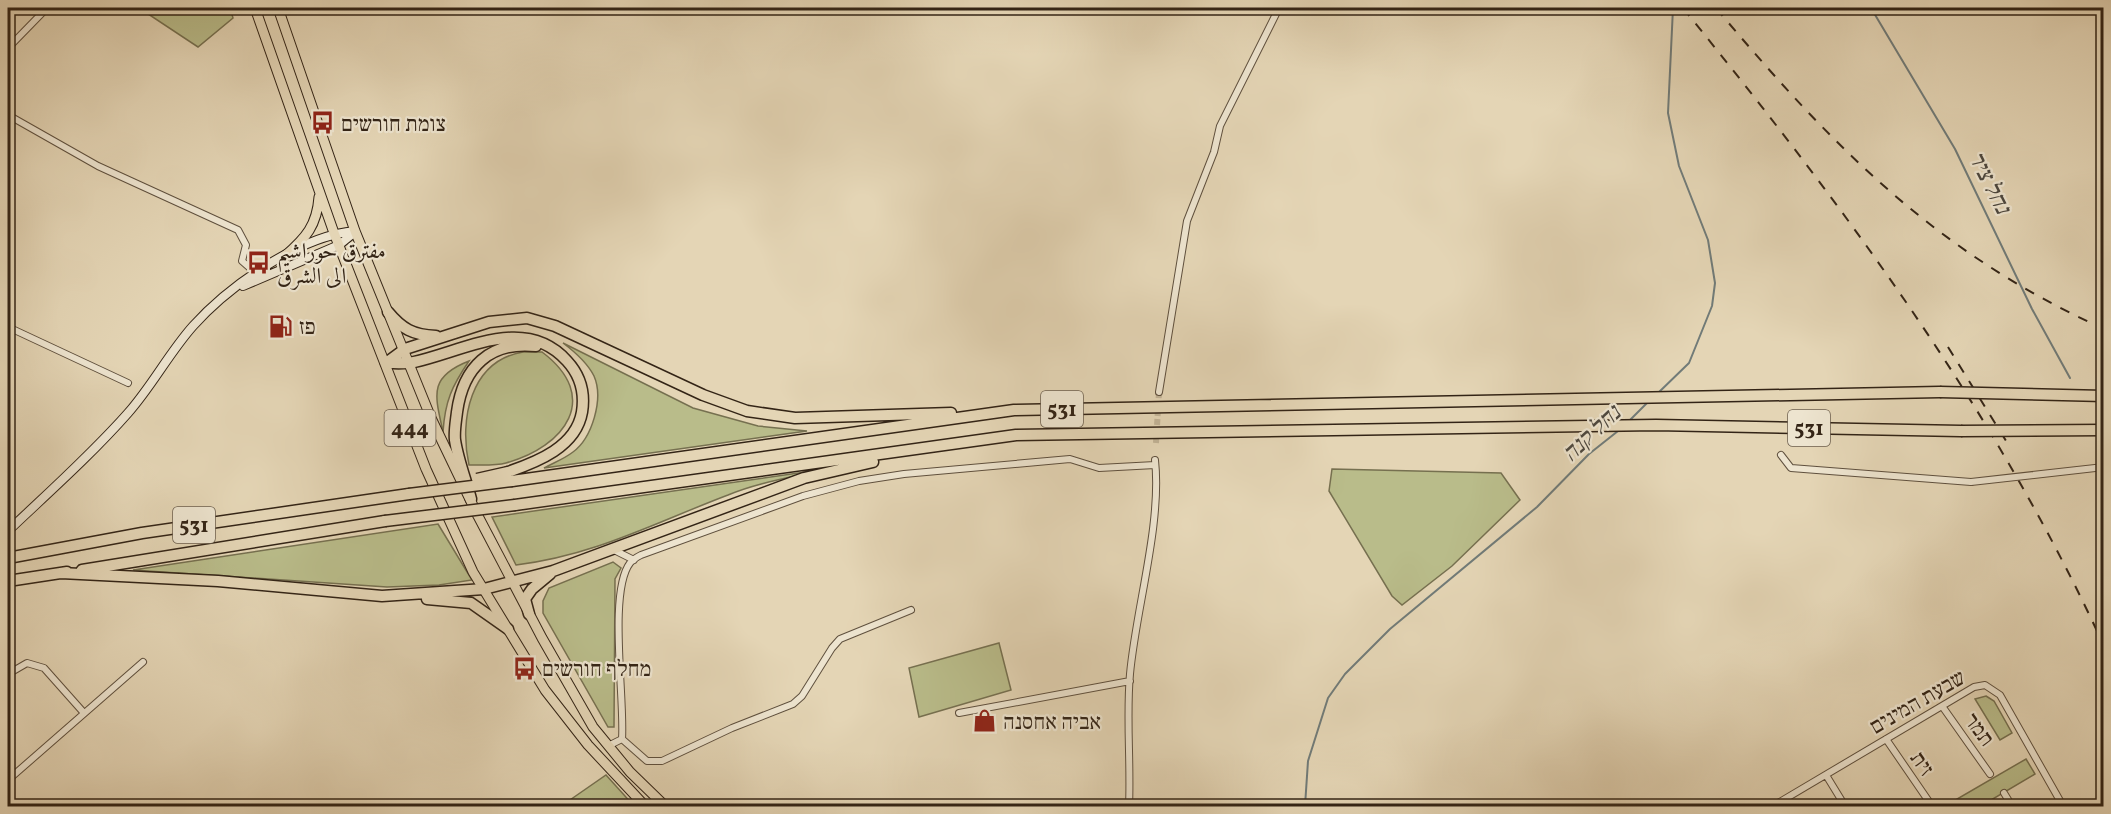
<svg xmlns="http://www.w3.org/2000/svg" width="2111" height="814" font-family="Vollkorn,Amiri,'Frank Ruhl Libre',serif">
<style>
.green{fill:#b9bc8a;stroke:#767050;stroke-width:1.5}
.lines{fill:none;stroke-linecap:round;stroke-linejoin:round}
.stream{stroke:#717b78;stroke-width:2}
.street-tunnel{stroke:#c1b295;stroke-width:6;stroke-dasharray:6 3;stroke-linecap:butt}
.street-casing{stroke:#5f503e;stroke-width:8}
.secondary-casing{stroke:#332416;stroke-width:10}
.primary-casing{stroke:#332416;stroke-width:11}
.highway-casing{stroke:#332416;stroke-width:13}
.street{stroke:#ede4cf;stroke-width:6}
.secondary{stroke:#ede4cf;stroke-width:8}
.primary{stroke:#e4d5b5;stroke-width:9}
.highway{stroke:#e4d5b5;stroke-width:10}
.rail{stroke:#332416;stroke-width:2;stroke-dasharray:10 10;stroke-linecap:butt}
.street-bridge-casing{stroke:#5f503e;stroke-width:8;stroke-linecap:butt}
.highway-bridge-casing{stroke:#332416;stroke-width:13;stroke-linecap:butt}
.street-bridge{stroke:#ede4cf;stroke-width:6}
.highway-bridge{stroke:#e4d5b5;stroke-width:10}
.labels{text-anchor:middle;stroke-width:4.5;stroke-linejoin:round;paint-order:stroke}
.shield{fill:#ede4cf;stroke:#6b5e4e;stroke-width:1.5}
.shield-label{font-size:21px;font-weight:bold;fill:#332416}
.poi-label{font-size:22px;fill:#332416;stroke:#ede4cf;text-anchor:start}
.street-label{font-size:22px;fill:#332416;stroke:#ede4cf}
.water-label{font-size:24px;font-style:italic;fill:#4d483f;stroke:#ede4cf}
</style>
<rect width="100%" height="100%" fill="#e4d5b5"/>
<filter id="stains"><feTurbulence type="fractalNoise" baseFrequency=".00333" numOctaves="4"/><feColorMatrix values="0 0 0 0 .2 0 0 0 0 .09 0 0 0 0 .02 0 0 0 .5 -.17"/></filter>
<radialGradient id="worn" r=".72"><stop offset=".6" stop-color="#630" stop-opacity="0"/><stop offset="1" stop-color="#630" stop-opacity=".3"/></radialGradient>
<path class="green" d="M139,8h91l3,10 -35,29z
M563,343l130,65 65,18 49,5 -263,37c9,-5 20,-9 29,-16 19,-14 31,-53 21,-76 -7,-14 -19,-24 -31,-33z
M523,352h19c60,45 23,95 -36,111 -11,3 -25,2 -37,2 -10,-45 1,-104 54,-113z
M469,361c-17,25 -24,40 -26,71 -8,-37 -15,-55 26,-71z
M826,469c-32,8 -67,13 -98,26 -74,28 -132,60 -212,70l-24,-48z
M1332,469l169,4 19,27 -68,66 -50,39 -10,-9 -63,-105z
M438,524l34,56 -33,5 -52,2 -254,-17z
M613,562l8,6 -6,11 -1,148h-6l-65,-114v-12l6,-13z
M999,643l12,47 -92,27 -10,-49z
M1986,696l8,5 18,32 -12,7 -25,-41z
M2026,759l9,15 -54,32h-36z
M606,775l28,31h-63l-4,-4z"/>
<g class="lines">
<path class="stream" d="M1871,8l84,141 77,160 38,69
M1657,394l32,-31 23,-57 3,-23 -7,-43 -29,-74 -11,-53 5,-105
M1629,421l19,-19
M1305,806l3,-45 20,-63 17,-24 45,-45 147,-122 52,-53 29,-23"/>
<path class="street-tunnel" d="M1156,443l3,-51"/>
<defs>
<path id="street" d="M8,48l39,-40
M8,115l90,51 140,64 8,15 -4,16 16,14
M8,327l120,56
M1159,392l28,-171 27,-69 6,-26 59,-118
M1781,455l10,13 180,14
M614,550l20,10
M8,674l19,-11 17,5 40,45
M1942,706l48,68
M959,713l171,-32
M622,739c3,-39 -14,-147 8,-176 3,-4 7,-6 11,-8l162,-59 56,-15 45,-7 166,-15 29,9 56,-3
M1886,739l46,67
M608,746l14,-7 25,22h15l70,-33 61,-24 9,-8 30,-48 8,-9 71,-29
M1826,775l19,31
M8,780l135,-118
M2004,793l8,13
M1129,806c2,-43 -3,-89 1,-132 6,-66 32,-150 25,-214
M1773,806l201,-119 11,-2 15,10 63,111"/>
<path id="secondary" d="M243,286l96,-41 16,-13
M8,531c40,-38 83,-76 120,-118 24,-27 41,-60 65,-87 37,-41 107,-90 162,-95"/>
<path id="primary" d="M255,8l79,225 92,236 47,103 72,118 43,55 57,61
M278,8l77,223 76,187 47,98 64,122 51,89 37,45 35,34
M285,256c21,-18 32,-31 34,-59"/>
<path id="highway" d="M388,312c14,17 25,23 48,24
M386,363l19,-14 84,-27 38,-4 28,8 148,69 44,16 48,7 156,-5
M387,363c8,0 18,1 27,-1 50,-11 111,-48 153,-1 13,14 18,32 15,51 -6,35 -45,50 -74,60
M512,481l502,-71 926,-18
M471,499c-5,-19 -13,-39 -16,-59 -1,-9 1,-19 2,-28 6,-45 33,-71 79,-66
M515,505l501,-70 640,-10 305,6
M8,558l134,-25 267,-39
M82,570l303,-49
M61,573l157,8 164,15 102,-7 69,-18 251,-93 69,-16
M8,581l59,-9
M427,599l44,4 37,26
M529,614l-4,-15 7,-10 18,-15"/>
</defs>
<use href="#street" class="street-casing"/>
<use href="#secondary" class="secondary-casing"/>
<use href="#primary" class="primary-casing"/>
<use href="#highway" class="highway-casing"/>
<use href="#street" class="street"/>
<use href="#secondary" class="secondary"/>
<use href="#primary" class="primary"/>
<use href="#highway" class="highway"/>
<path class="rail" d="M1683,8c163,201 312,401 421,638
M1716,8c116,138 220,245 388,321
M1948,347l63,102"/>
<defs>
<path id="street-bridge" d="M1971,482l133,-15"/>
<path id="highway-bridge" d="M1940,392l164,4
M1961,431l143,-1
M477,479l31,-7
M409,494l103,-13
M385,521l130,-16"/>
</defs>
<use href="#street-bridge" class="street-bridge-casing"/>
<use href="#highway-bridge" class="highway-bridge-casing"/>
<use href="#street-bridge" class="street-bridge"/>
<use href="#highway-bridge" class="highway-bridge"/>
</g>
<defs>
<symbol id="bus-bare" viewBox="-9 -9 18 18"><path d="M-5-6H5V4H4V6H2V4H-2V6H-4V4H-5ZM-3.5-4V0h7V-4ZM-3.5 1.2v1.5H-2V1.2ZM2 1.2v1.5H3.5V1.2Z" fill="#8f2418" stroke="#ede4cf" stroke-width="2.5" paint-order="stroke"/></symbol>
<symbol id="fuel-bare" viewBox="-9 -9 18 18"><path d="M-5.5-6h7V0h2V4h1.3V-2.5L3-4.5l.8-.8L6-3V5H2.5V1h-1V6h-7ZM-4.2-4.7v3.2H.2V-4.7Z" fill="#8f2418" stroke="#ede4cf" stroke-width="2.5" paint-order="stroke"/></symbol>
<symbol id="shop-bare" viewBox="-9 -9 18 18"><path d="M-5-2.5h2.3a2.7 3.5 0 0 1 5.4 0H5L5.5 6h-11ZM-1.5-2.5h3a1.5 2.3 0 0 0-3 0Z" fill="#8f2418" stroke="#ede4cf" stroke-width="2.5" paint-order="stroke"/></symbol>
</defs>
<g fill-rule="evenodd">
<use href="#bus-bare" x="306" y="106" width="33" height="33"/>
<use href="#bus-bare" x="242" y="246" width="33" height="33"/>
<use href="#fuel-bare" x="264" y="310" width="33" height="33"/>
<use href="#bus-bare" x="508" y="652" width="33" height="33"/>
<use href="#shop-bare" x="968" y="704" width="33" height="33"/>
</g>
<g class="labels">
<g class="shield">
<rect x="1041" y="391" width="42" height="36" rx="4.5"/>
<rect x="384.5" y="410" width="51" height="36" rx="4.5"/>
<rect x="1788" y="410" width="42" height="36" rx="4.5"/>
<rect x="173" y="507" width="42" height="36" rx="4.5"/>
</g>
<g class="shield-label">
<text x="1062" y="416">531</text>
<text x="410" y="435">444</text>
<text x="1809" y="435">531</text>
<text x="194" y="532">531</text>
</g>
<g class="poi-label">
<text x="341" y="131">צומת חורשים</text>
<text x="277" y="258">مفترق حوراشيم<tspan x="277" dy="25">الى الشرق</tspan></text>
<text x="299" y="334">פז</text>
<text x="542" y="676">מחלף חורשים</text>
<text x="1003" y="729">אביה אחסנה</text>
</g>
<g class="street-label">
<text transform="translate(1917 701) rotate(-30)" y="8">שבעת המינים</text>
<text transform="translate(1980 729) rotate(53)" y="8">תמר</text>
<text transform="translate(1923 763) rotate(55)" y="8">זית</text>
</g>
<g class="water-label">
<text transform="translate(1990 182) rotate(63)" y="8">נחל ציר</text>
<text transform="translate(1591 433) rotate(-43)" y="8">נחל קנה</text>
</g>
</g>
<rect width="2111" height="814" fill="none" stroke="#e4d5b5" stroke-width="30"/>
<rect x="9" y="9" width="2093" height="796" fill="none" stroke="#332416" stroke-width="3"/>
<rect x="15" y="15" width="2081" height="784" fill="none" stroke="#332416" stroke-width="1.5"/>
<rect width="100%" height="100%" filter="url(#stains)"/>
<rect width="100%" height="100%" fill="url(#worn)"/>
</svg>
